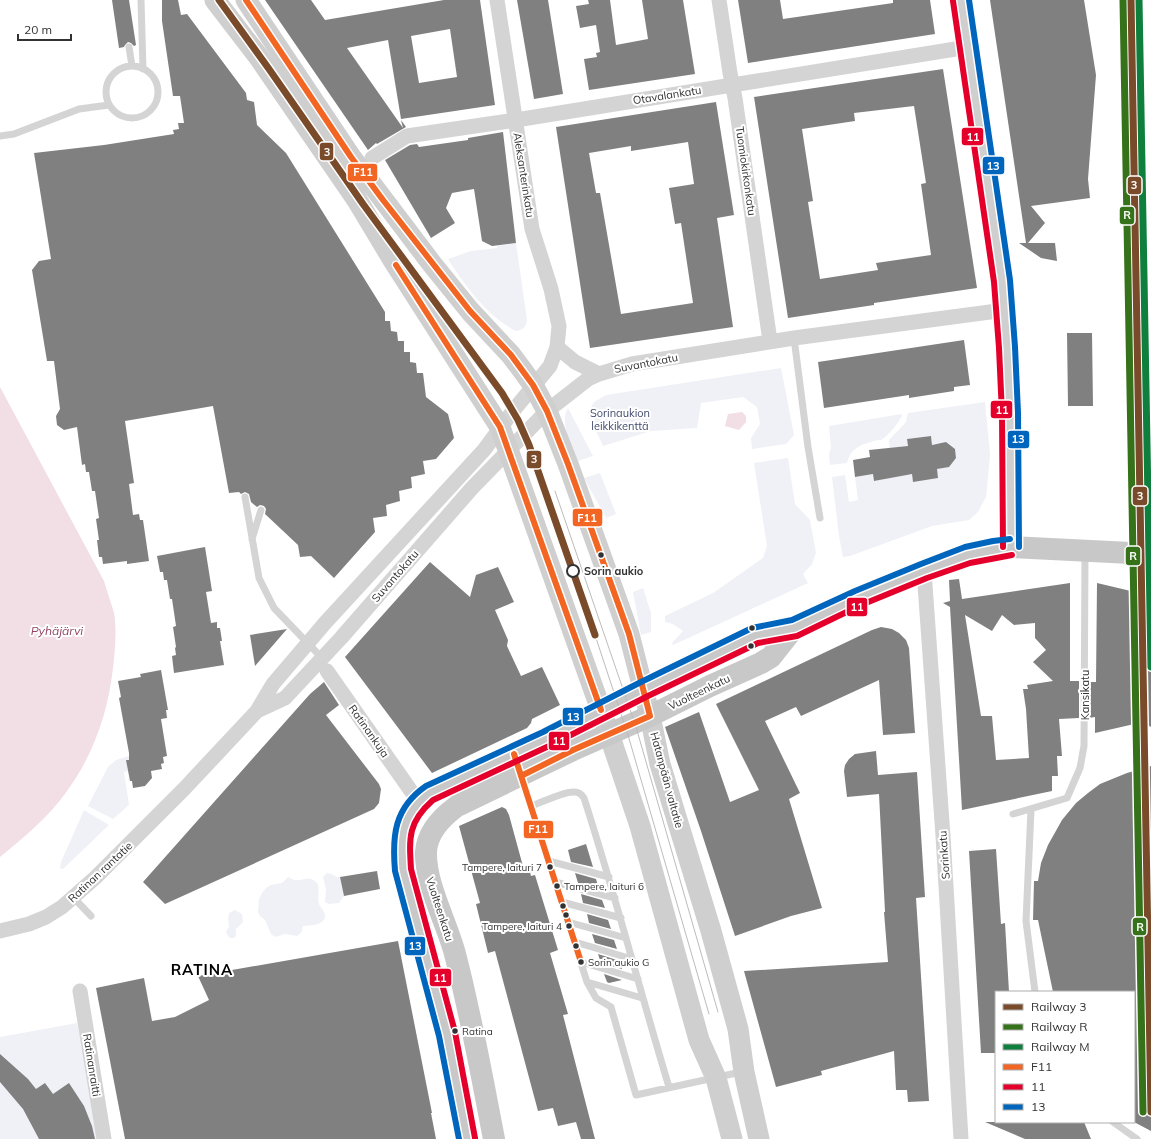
<svg xmlns="http://www.w3.org/2000/svg" width="1151" height="1139" font-family="Mulish,sans-serif">
<style>
.green{fill:#eff1f6}
.water{fill:#f2dee5}
.building{fill:#808080;fill-rule:evenodd}
.lines{fill:none;stroke-linecap:round;stroke-linejoin:round}
.lane{stroke:#d4d4d4;stroke-width:7}
.street{stroke:#d4d4d4;stroke-width:15}
.secondary{stroke:#cfcfcf;stroke-width:21}
.primary{stroke:#c8c8c8;stroke-width:22}
.tram{stroke:#bcbcbc;stroke-width:1}
.bus-1-casing{stroke:#fff;stroke-width:9}
.bus-2-casing{stroke:#fff;stroke-width:9}
.bus-3-casing{stroke:#fff;stroke-width:9}
.bus-1{stroke:#f26522;stroke-width:6}
.bus-2{stroke:#e4002b;stroke-width:6}
.bus-3{stroke:#0065bd;stroke-width:6}
.rail-1-casing{stroke:#fff;stroke-width:10}
.rail-2-casing{stroke:#fff;stroke-width:10}
.rail-3-casing{stroke:#fff;stroke-width:10}
.rail-1{stroke:#7a4b2a;stroke-width:7}
.rail-2{stroke:#357219;stroke-width:7}
.rail-3{stroke:#0e7f3c;stroke-width:7}
.bus-dot{fill:#323232;stroke:#fff;stroke-width:1.5}
.stop-dot{fill:#fff;stroke:#323232;stroke-width:2}
.labels{text-anchor:middle;stroke-width:4;stroke-linejoin:round;paint-order:stroke}
.bus-label{font-size:10px;fill:#323232;stroke:#fff;text-anchor:start}
.street-label{font-size:11px;fill:#323232;stroke:#fff}
.park-label{font-size:11px;fill:#414b6c;stroke:#fff}
.stop-label{font-size:11px;font-weight:bold;fill:#323232;stroke:#fff;text-anchor:start}
.water-label{font-size:12px;font-style:italic;fill:#914361;stroke:#fff}
.district-label{font-size:15px;font-weight:bold;letter-spacing:1px;fill:#000;stroke:#fff}
.line-badge{stroke:#fff;stroke-width:1.5}
.badge-label{font-size:11px;text-anchor:middle;font-weight:bold;fill:#fff}
</style>
<rect width="100%" height="100%" fill="#fff"/>
<path class="green" d="M516,243l11,77c-1,7 -4,10 -11,11 -29,-15 -50,-44 -68,-72l23,-8 26,-3v-2z
M781,368l13,67 -8,9 -34,5 -1,-11 9,-14 -3,-17 -14,-10 -42,6 -4,25 -46,3 -48,15 -15,-33 6,-11 12,-7z
M985,402l5,52 -2,24 -2,19 -8,15 -9,8 -37,6 -82,30 -7,1 -4,-21 -7,-59 13,-2 4,27 9,-2 -3,-23 18,-3 1,7 38,-8 1,9 24,-13 10,-2v-2l4,-1 5,-6 -1,-9c-8,-6 -13,-6 -23,-4l-1,-9 -24,3 2,9 -19,3 -1,-11 17,-18 2,-9z
M568,408l25,48 -15,5c-6,-15 -19,-38 -10,-53z
M902,414c0,6 -15,23 -21,26 -2,0 -5,0 -7,1 -14,4 -23,7 -27,22l-17,2 -1,-11 2,-6 -2,-22z
M788,458l7,46 15,16 6,33 -4,11 -9,10 5,9 -135,62 -1,-2 11,-12 -10,-7 -8,-2v-6l48,-23 50,-35 4,-12 -13,-83z
M600,473l16,41 -10,4 -22,-40z
M643,588l8,25v19l-10,3 -8,-43z
M129,756v4h-2l1,11 -4,1 5,33 -16,14 -25,-13 20,-39 8,-7z
M84,810l25,15 -46,44 -3,-1 1,-6z
M327,873c5,0 9,5 13,4l4,19 -5,7 -10,1 -4,-2 1,-13 -3,-12z
M288,877c2,1 4,2 6,3 7,2 13,-5 21,1 7,5 1,15 4,23 2,5 10,11 4,17 -5,5 -14,4 -20,5l-2,7 -4,3 -12,-2 -10,3 -4,-3 -6,-14 -5,-4 -2,-4 1,-13 3,-6 4,-5 5,-3 11,-2z
M235,910l7,4 1,8 -7,7v7l-2,2h-4l-2,-2 -2,-4 3,-5 -1,-8 1,-6z
M77,1023l10,39 13,77h-100v-102z"/>
<path class="water" d="M0,387l104,194c3,11 7,21 10,32 3,18 1,37 -1,55 -5,44 -19,86 -46,123 -18,26 -43,46 -67,66z
M742,412l4,4v6l-7,8 -14,-4 3,-12z"/>
<path class="building" d="M112,0h17l7,45 -2,1 -3,-3 -3,-1 -3,3 -1,2 -5,1z
M162,0h16l3,15 6,-1 59,79 1,7 7,2 3,23 29,28 99,159v9h5l1,10 6,1 1,9h6v11h6v10l6,1 1,10h6l3,24 22,17 6,24 -18,21 -13,2 2,13 -14,3 1,11 -13,3 1,10 -14,4 1,11 -14,2 2,14 -41,46 -23,-22 -11,1 -2,-12 -33,-31 1,-5 -2,-3 -4,-1 -3,2 -6,-5 -2,-8 -4,-2 -4,2 -2,-2 -10,1 -16,-87 -88,15 9,62 -5,1 4,31 6,-1 1,6h3l6,41 -22,3v-3l-24,3 -1,-7h-3l-2,-17h2l-3,-21 3,-1 -4,-27h-3l-3,-19h-3l-1,-8 -3,1 -5,-38 -13,3 -7,-5 -1,-9 4,-7 -6,-48h-7l-15,-91 7,-9 12,-2 -17,-106 70,-8 70,-11 -1,-4 6,-1 -1,-6h6l-4,-27h-7l-11,-75z
M265,0h46l14,20 119,-20h36l15,105 -94,14 -13,-79 -41,8 56,80 -2,-8 5,7 -29,17 -1,-1 -8,7zM450,29l7,48 -38,6 -8,-47z
M517,0h31l15,94 -29,5z
M588,0h22l6,45 32,-6 -6,-39h41l12,74 -106,16 -5,-31 13,-2 -1,-4 4,-1 -4,-27 -16,3 -4,-22 13,-2z
M738,0h42l3,19 110,-16v-3h37l5,34 -187,29z
M990,0h94l12,75 -8,104 2,19 -59,8 14,17 -17,20h27l2,18 -16,-3 -22,-15h7z
M943,69l34,219 -103,15v2l-86,13 -34,-221zM914,106l12,77 -5,1 10,71 -55,8 2,7 -58,9 -12,-77 5,-1 -11,-72 53,-8 -1,-8z
M716,102l18,113 -17,3 16,109 -143,21 -34,-221zM688,142l6,42 -25,4 6,36 6,-1 12,80 -72,11 -21,-121h-4l-7,-40 42,-7v5z
M503,132l13,111 -24,3 -10,-5 -8,-52 -22,4 -6,15 9,15 -24,15 -46,-78 25,-15 7,-1 2,3 49,-7v-2z
M1067,333h25l1,73h-25z
M964,340l6,45 -16,2v4l-45,7v-3l-85,13 -6,-46z
M931,436l1,9 14,-3 9,7 1,9 -7,9 -12,2 1,9 -25,4 -1,-8 -38,7 -1,-7 -18,3 -2,-17 17,-3 -1,-7 39,-4 -1,-7z
M205,547l7,44 -6,1 5,31 6,-1v6h3l2,13h-2l4,24 -50,8 -2,-17 4,-1 -1,-7 1,-1 -3,-20 3,-1 -4,-27h-2l-3,-19h-3l-1,-8h-3l-3,-16z
M430,562l40,35 6,-22 22,-8 16,35 -19,8 13,30 -1,6 14,30 21,-9 18,38 -28,14 -1,4 -4,5 -95,45 -87,-116z
M959,579l3,20 108,-16v98h9v37l-20,1 3,37h-5l1,20h-6v15l-90,19 -12,-203 -7,-4 7,-2 -1,-21zM965,615l27,16 10,-16 12,10 21,-2v15l11,12 -13,12 20,19 -26,4 1,4h-5l3,20 3,49 -33,2 -4,-44h-11z
M1097,583l38,9v61l16,9v65l-8,-5 -48,11v-16l-6,1v-36h7z
M881,627l11,2 7,4 7,7 3,8 6,85 -32,2 -4,-55 -78,36 -5,-9 -31,14 35,72 -11,6 33,109 -31,8 -56,20 -34,-105 -36,-104 34,-15 31,90 29,-12 -43,-86 156,-74z
M287,629l-32,37 -5,-31z
M161,670l7,40h-2l1,8 -6,1 6,37 -4,1 1,6 -3,1 1,5 -11,2 1,7 -7,8 -12,2 -1,-7h-2l-4,-21h3v-7l-10,-55 2,-1 -3,-16 23,-4 -1,-3z
M324,682l15,23 -13,10 53,69 2,5 -2,14 -5,6 -209,95 -22,-22 167,-188z
M876,751l2,24 39,-3 8,125 -9,1 13,203 -21,1 -1,-12h-11l-2,-39 -73,20 1,4 -46,12 -32,-116 144,-9 -4,-50h1l-6,-118 -32,3 -3,-26 1,-6 4,-6 6,-5z
M1151,766v365l-17,-9v-130h-81l-15,-72h-5l1,-39h4l3,-18 7,-18 14,-25 14,-17 12,-10 12,-9 27,-11z
M502,807l4,2 3,6 15,55 5,-2 2,8 4,-1 23,75 -8,3 18,61 -5,1 32,124h-14l-5,-17 -18,4 -5,-18 -15,3 -43,-160 -7,2 -12,-49 4,-1 -21,-77z
M586,844l7,23 -22,-5 -3,-12z
M996,849l5,75 4,-1 4,69h-13v61h-15l-12,-202z
M377,871l3,18 -36,7 -4,-19z
M575,873l21,6 3,10 -21,-6z
M581,894l21,6 3,8 -22,-5z
M587,914l21,6 3,9 -22,-6z
M592,934l22,6 3,9 -22,-6z
M398,941l34,172h-1l5,26h-311l-29,-151 48,-10 8,43 23,-4 34,-17 -11,-24z
M598,954l22,7 2,8 -21,-6z
M604,974l18,6 -13,3 -2,-1z
M0,1054l28,25 8,10 9,-6 8,11 16,-11 15,23 8,20 3,13h-56l-16,-30 -23,-27z
M985,1122h99l7,17h-66z"/>
<g class="lines">
<path class="lane" d="M141,0l2,69
M129,47l3,19
M106 92a26 26 0 1 1 52 0a26 26 0 1 1-52 0Z
M0,136l14,-2 65,-25 30,-4
M794,338l14,109 12,71
M245,497l14,81 15,30 48,50
M252,539l9,-29
M522,777l65,205 9,16 15,9 25,88 105,-23
M531,806c10,-3 33,-15 43,-14 5,0 7,2 10,6 31,96 56,193 85,289
M1031,810l-5,111 9,71
M1013,814l54,-16 13,-30 4,-22 1,-193
M549,861l60,16
M555,882l60,16
M73,897l18,19
M562,902l59,16
M568,922l58,16
M575,942l57,17
M581,962l57,17
M587,982l55,16
M1113,1122l24,17"/>
<path class="street" d="M719,0l11,73 5,25 35,243
M372,158l35,-22 109,-16 452,-73
M557,347l18,15 24,12
M924,571l19,265 18,303
M327,671l84,120
M257,711l28,-13 56,-60 131,-150 75,-77 41,-32 11,-5 33,-10 162,-26 211,-28
M0,931l29,-7 17,-7 16,-10 34,-30 88,-88 73,-78 16,-27 52,-61 159,-173 29,-39 37,-45 7,-19 2,-21 -8,-37 -19,-60 -35,-229
M80,991l24,148"/>
<path class="secondary" d="M215,0l43,56 99,144 36,60 107,167 101,283 39,116 59,214 17,38 16,61
M246,0l105,157 81,107 38,47 41,44 12,16 10,14 14,26 21,53 61,170 21,82 10,48 51,167 27,98 6,43 15,67
M961,0l41,281c9,88 10,177 9,266"/>
<path class="primary" d="M467,1139l-20,-105 -10,-41 -34,-123c-3,-35 -3,-54 26,-77l117,-54 98,-50 111,-54 39,-7 64,-30 66,-27 44,-16 27,-6 16,-2 140,7
M494,1139c-12,-62 -23,-124 -39,-185 -8,-31 -30,-70 -29,-102 1,-20 16,-35 31,-46l116,-56 77,-34 60,-30 51,-23 10,-6 23,-29"/>
<path class="tram" d="M555,491l81,236 82,285
M595,635l33,100 81,279"/>
<defs>
<path id="bus-1" d="M246,0l105,157 32,43 87,111 41,44 22,30 14,26 21,53 61,170 21,82
M396,265l104,162 101,283
M514,754l67,208
M521,776l52,-26 77,-34"/>
<path id="bus-2" d="M953,1l41,281 5,66 3,66 1,133
M475,1138l-20,-106 -44,-163c-2,-32 -3,-47 22,-69l116,-54 99,-50 110,-53 39,-7 64,-31 66,-27 43,-15 42,-8"/>
<path id="bus-3" d="M969,0l41,280 5,67 3,66 1,134
M459,1139l-20,-103 -44,-165c-3,-35 -1,-63 31,-85l117,-54 98,-50 111,-54 40,-8 63,-29 66,-27 44,-17 28,-6 17,-2"/>
</defs>
<use href="#bus-1" class="bus-1-casing"/>
<use href="#bus-2" class="bus-2-casing"/>
<use href="#bus-3" class="bus-3-casing"/>
<use href="#bus-1" class="bus-1"/>
<use href="#bus-2" class="bus-2"/>
<use href="#bus-3" class="bus-3"/>
<defs>
<path id="rail-1" d="M219,0l50,69 94,135 139,189 16,27 11,25 66,190
M1131,0l20,1112"/>
<path id="rail-2" d="M1123,0l20,1112"/>
<path id="rail-3" d="M1139,0l12,667"/>
</defs>
<use href="#rail-1" class="rail-1-casing"/>
<use href="#rail-2" class="rail-2-casing"/>
<use href="#rail-3" class="rail-3-casing"/>
<use href="#rail-1" class="rail-1"/>
<use href="#rail-2" class="rail-2"/>
<use href="#rail-3" class="rail-3"/>
</g>
<g class="bus-dot">
<circle cx="601" cy="555" r="3.5"/>
<circle cx="752" cy="628" r="3.5"/>
<circle cx="751" cy="646" r="3.5"/>
<circle cx="550" cy="867" r="3.5"/>
<circle cx="557" cy="886" r="3.5"/>
<circle cx="563" cy="906" r="3.5"/>
<circle cx="566" cy="915" r="3.5"/>
<circle cx="569" cy="926" r="3.5"/>
<circle cx="576" cy="946" r="3.5"/>
<circle cx="581" cy="962" r="3.5"/>
<circle cx="455" cy="1031" r="3.5"/>
</g>
<circle class="stop-dot" cx="573" cy="571" r="6"/>
<g class="labels">
<g class="bus-label">
<text x="542" y="871" text-anchor="end">Tampere, laituri 7</text>
<text x="564" y="890">Tampere, laituri 6</text>
<text x="562" y="930" text-anchor="end">Tampere, laituri 4</text>
<text x="588" y="966">Sorin aukio G</text>
<text x="462" y="1035">Ratina</text>
</g>
<g class="street-label">
<text transform="translate(667 95) rotate(-9)" y="4">Otavalankatu</text>
<text transform="translate(746 171) rotate(82)" y="4">Tuomiokirkonkatu</text>
<text transform="translate(524 175) rotate(81)" y="4">Aleksanterinkatu</text>
<text transform="translate(646 363) rotate(-11)" y="4">Suvantokatu</text>
<text transform="translate(395 576) rotate(-49)" y="4">Suvantokatu</text>
<text transform="translate(699 692) rotate(-26)" y="4">Vuolteenkatu</text>
<text transform="translate(1085 695) rotate(-90)" y="4">Kansikatu</text>
<text transform="translate(369 731) rotate(55)" y="4">Ratinankuja</text>
<text transform="translate(667 780) rotate(75)" y="4">Hatanpään valtatie</text>
<text transform="translate(944 855) rotate(-94)" y="4">Sorinkatu</text>
<text transform="translate(100 872) rotate(-43)" y="4">Ratinan rantatie</text>
<text transform="translate(440 909) rotate(72)" y="4">Vuolteenkatu</text>
<text transform="translate(92 1065) rotate(81)" y="4">Ratinanraitti</text>
</g>
<g class="park-label">
<text x="620" y="417">Sorinaukion<tspan x="620" dy="13">leikkikenttä</tspan></text>
</g>
<g class="stop-label">
<text x="584" y="575">Sorin aukio</text>
</g>
<g class="water-label">
<text x="57" y="635">Pyhäjärvi</text>
</g>
<g class="district-label">
<text x="202" y="975">RATINA</text>
</g>
</g>
<g class="line-badge">
<rect x="961" y="127" width="23" height="19" rx="4" fill="#e4002b"/>
<rect x="319" y="142" width="15" height="19" rx="4" fill="#7a4b2a"/>
<rect x="982" y="156" width="23" height="19" rx="4" fill="#0065bd"/>
<rect x="347" y="163" width="31" height="19" rx="4" fill="#f26522"/>
<rect x="1127" y="176" width="15" height="19" rx="4" fill="#7a4b2a"/>
<rect x="1119" y="206" width="16" height="19" rx="4" fill="#357219"/>
<rect x="990" y="400" width="23" height="19" rx="4" fill="#e4002b"/>
<rect x="1007" y="430" width="23" height="19" rx="4" fill="#0065bd"/>
<rect x="526" y="450" width="16" height="19" rx="4" fill="#7a4b2a"/>
<rect x="1132" y="486" width="16" height="20" rx="4" fill="#7a4b2a"/>
<rect x="572" y="508" width="31" height="19" rx="4" fill="#f26522"/>
<rect x="1125" y="546" width="16" height="20" rx="4" fill="#357219"/>
<rect x="846" y="597" width="22" height="20" rx="4" fill="#e4002b"/>
<rect x="562" y="707" width="22" height="19" rx="4" fill="#0065bd"/>
<rect x="548" y="731" width="22" height="20" rx="4" fill="#e4002b"/>
<rect x="523" y="820" width="31" height="19" rx="4" fill="#f26522"/>
<rect x="1132" y="917" width="15" height="19" rx="4" fill="#357219"/>
<rect x="404" y="936" width="22" height="20" rx="4" fill="#0065bd"/>
<rect x="429" y="968" width="23" height="19" rx="4" fill="#e4002b"/>
</g>
<g class="badge-label">
<text x="973" y="141">11</text>
<text x="327" y="156">3</text>
<text x="993" y="170">13</text>
<text x="363" y="176">F11</text>
<text x="1134" y="189">3</text>
<text x="1127" y="219">R</text>
<text x="1002" y="414">11</text>
<text x="1018" y="443">13</text>
<text x="534" y="463">3</text>
<text x="1140" y="500">3</text>
<text x="587" y="522">F11</text>
<text x="1133" y="560">R</text>
<text x="857" y="611">11</text>
<text x="573" y="721">13</text>
<text x="559" y="745">11</text>
<text x="538" y="833">F11</text>
<text x="1140" y="931">R</text>
<text x="415" y="950">13</text>
<text x="440" y="982">11</text>
</g>
<rect x="995" y="991" width="140" height="132" fill="#ffffff" stroke="#adadad"/>
<rect x="1003" y="1004" width="20" height="6" fill="#7a4b2a" stroke="#adadad"/>
<text x="1031" y="1011" font-size="12" fill="#323232">Railway 3</text>
<rect x="1003" y="1024" width="20" height="6" fill="#357219" stroke="#adadad"/>
<text x="1031" y="1031" font-size="12" fill="#323232">Railway R</text>
<rect x="1003" y="1044" width="20" height="6" fill="#0e7f3c" stroke="#adadad"/>
<text x="1031" y="1051" font-size="12" fill="#323232">Railway M</text>
<rect x="1003" y="1064" width="20" height="6" fill="#f26522" stroke="#adadad"/>
<text x="1031" y="1071" font-size="12" fill="#323232">F11</text>
<rect x="1003" y="1084" width="20" height="6" fill="#e4002b" stroke="#adadad"/>
<text x="1031" y="1091" font-size="12" fill="#323232">11</text>
<rect x="1003" y="1104" width="20" height="6" fill="#0065bd" stroke="#adadad"/>
<text x="1031" y="1111" font-size="12" fill="#323232">13</text>
<path d="M18 34v6h53v-6" fill="none" stroke="#323232" stroke-width="2"/>
<text x="24" y="34" font-size="12" fill="#323232" stroke="#ffffff" stroke-width="3" paint-order="stroke">20 m</text>
</svg>
